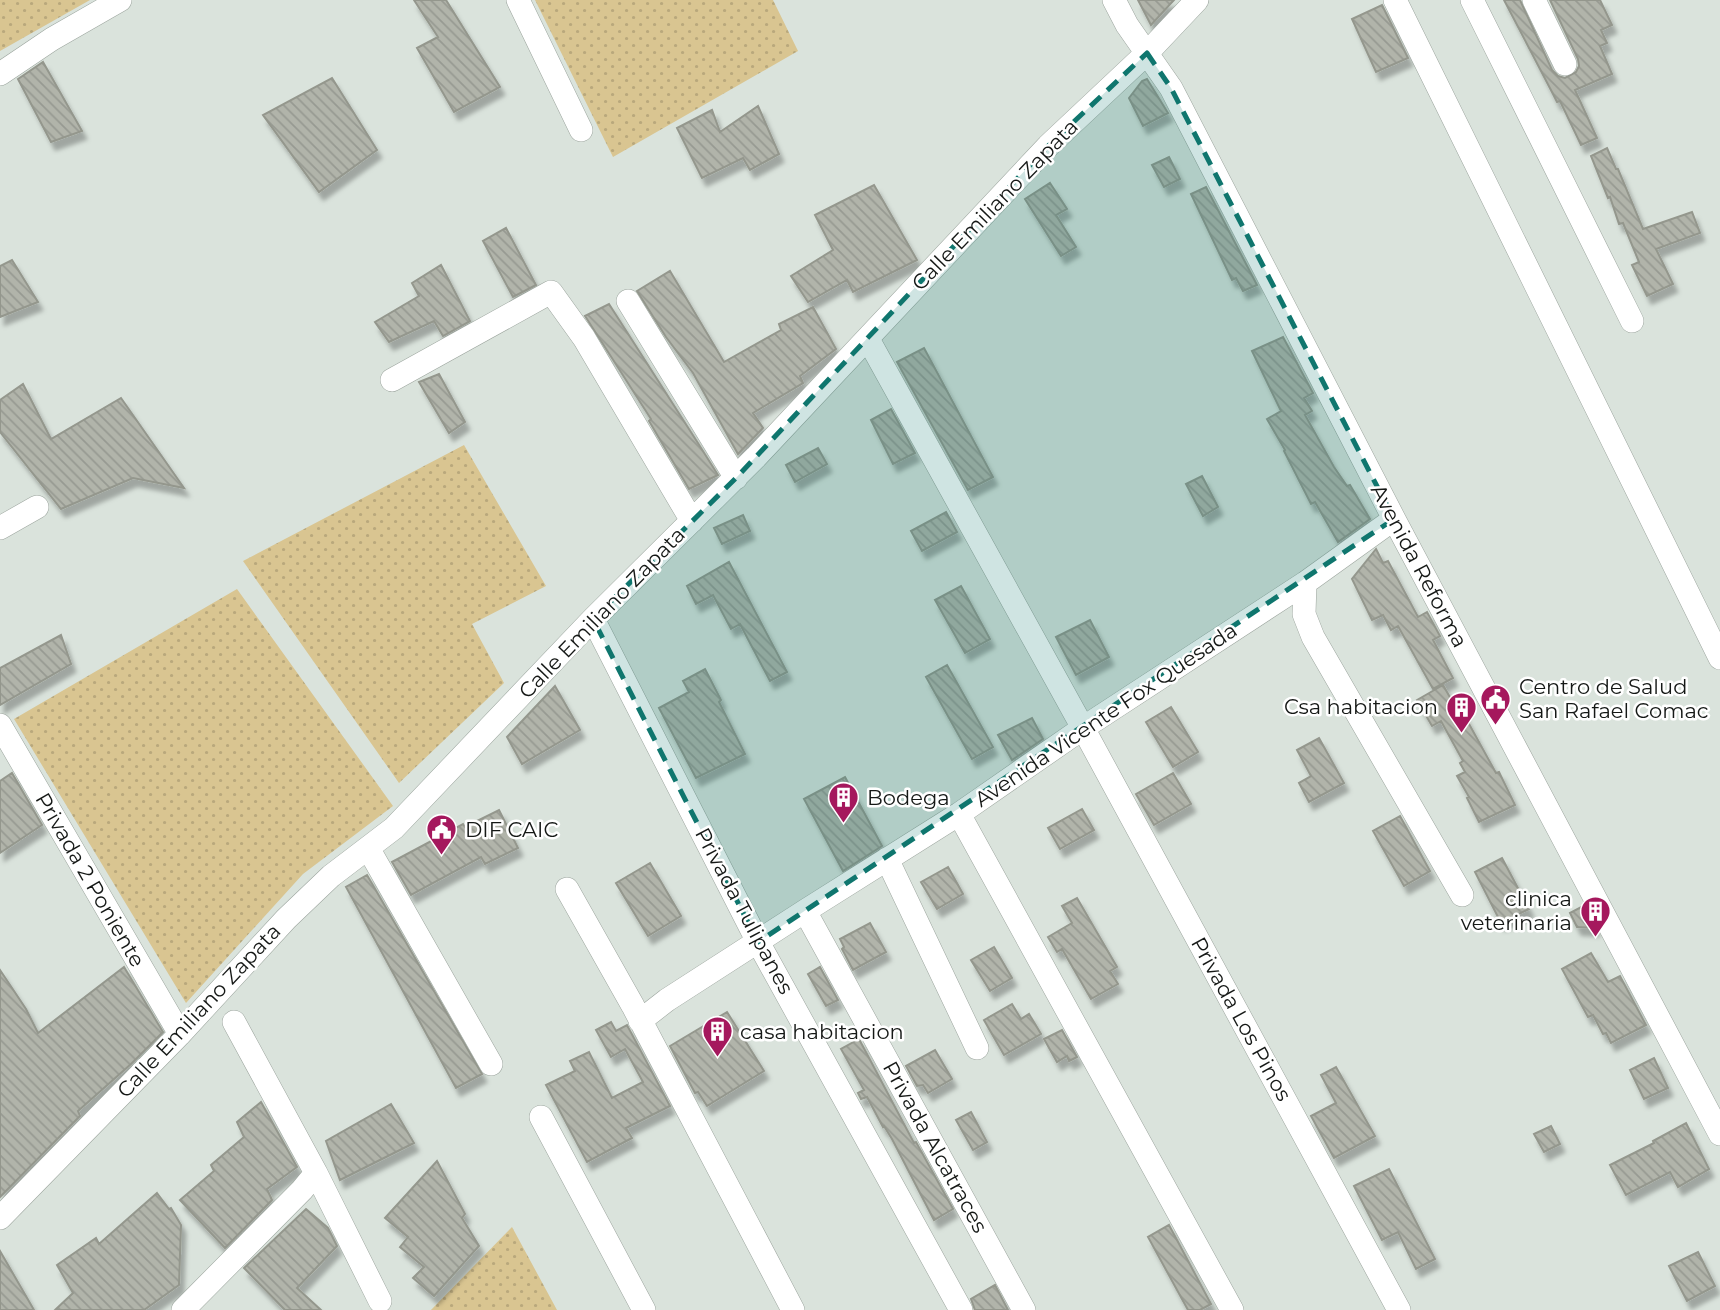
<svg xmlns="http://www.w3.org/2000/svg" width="1720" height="1310" font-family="Montserrat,sans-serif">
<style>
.grass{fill:url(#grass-dots)}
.building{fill:url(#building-back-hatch);stroke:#94978d;stroke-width:2;filter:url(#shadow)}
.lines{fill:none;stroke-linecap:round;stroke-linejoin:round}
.minor-casing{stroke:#9ca59e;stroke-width:24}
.minor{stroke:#fff;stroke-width:23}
.marked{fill:#0f766e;fill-opacity:0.2;stroke:#0f766e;stroke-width:5;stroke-dasharray:14 9;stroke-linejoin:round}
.labels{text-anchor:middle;stroke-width:5;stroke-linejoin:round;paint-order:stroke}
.street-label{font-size:21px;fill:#151816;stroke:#fff}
.poi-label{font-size:21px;fill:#151816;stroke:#fff;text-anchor:start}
</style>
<defs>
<pattern id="grass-dots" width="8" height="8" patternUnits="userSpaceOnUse" patternTransform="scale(1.75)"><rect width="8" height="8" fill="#d9c591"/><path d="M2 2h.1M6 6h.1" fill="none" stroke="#b9a87c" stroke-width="1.8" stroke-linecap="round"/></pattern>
<pattern id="building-back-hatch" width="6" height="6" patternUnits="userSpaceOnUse" patternTransform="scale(1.75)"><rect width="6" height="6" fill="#b1b4aa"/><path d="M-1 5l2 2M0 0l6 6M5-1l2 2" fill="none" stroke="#979a92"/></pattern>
<filter id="shadow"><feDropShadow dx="4.5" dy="8" stdDeviation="2" flood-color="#0004"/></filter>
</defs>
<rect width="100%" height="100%" fill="#dae3dc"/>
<path class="grass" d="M0,0h90l-90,51z
M535,0h238l25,51 -185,106z
M464,445l82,141 -74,38 32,59 -105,100 -156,-222z
M237,589l156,217 -90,68 -117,129 -172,-284z
M512,1227l45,83h-126z"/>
<path class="building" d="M414,0h32l54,87 -46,25 -37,-64 21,-11z
M1138,0h36l-23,25z
M1504,0h16l32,70 6,6 7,2 11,-6 3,-6 -1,-7 -28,-59h50l12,25 -11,5 6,13 -7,3 12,28 -37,16 22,48 -16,7 -21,-44 -3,1 -4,-8z
M1382,5l26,53 -32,14 -24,-53z
M43,62l39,69 -31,11 -33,-63z
M332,78l45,72 -58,42 -56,-77z
M1147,79l21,34 -25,13 -14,-28 13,-17z
M758,106l21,48 -29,16 -7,-12 -41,20 -25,-50 35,-18 8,22z
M1607,148l9,21h2l25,60 49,-17 8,21 -44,16 17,35 -26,12 -15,-31 7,-3 -16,-39 -4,1 -9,-27 -2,1 -17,-42z
M1169,157l11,22 -16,8 -12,-22z
M1050,183l17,26 -11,6 20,32 -15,9 -36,-57z
M874,185l43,75 -64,32 -6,-12 -39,22 -17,-26 42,-26 -18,-35z
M1206,187l51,98 -14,6 -7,-13 -4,2 -41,-86z
M506,228l30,57 -23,12 -30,-56z
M12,260l26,42 -38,15v-51z
M441,265l29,56 -27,15 -9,-15 -45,21 -14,-20 44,-26 -7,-13z
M670,271l54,91 57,-32 -2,-6 34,-17 23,42 -36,27 3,7 -50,30 10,15 -25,26 -45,-81 -27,-36 -29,-46z
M609,304l87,136 22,35 -29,14 -40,-68 2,-2 -66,-103z
M1283,337l30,56 -9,5 8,13 -7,4 29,52 13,19 3,-1 20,34 -32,23 -23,-40 -4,2 -27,-53 1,-1 -18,-31 14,-8 -29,-60z
M924,348l69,129 -25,13 -71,-128z
M439,374l26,48 -16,11 -30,-51z
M23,384l28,55 70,-41 63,90 -51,-10 -72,31 -61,-77v-32z
M891,409l24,44 -22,11 -22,-44z
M818,448l9,16 -32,18 -9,-17z
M1202,476l16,31 -15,9 -17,-32z
M946,512l11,20 -35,19 -11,-20z
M743,515l7,16 -28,13 -8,-16z
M1376,549l7,14 5,-2 30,56 9,-5 13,24 -7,4 20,38 -20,11 -35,-63 -7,4 -8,-15 -11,5 -20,-41z
M729,562l58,110 -17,9 -30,-57 -9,5 -18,-34 -17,9 -9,-18z
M961,586l29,53 -25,14 -30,-53z
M1090,620l19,37 -33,18 -20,-38z
M61,635l10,29 -71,41v-37z
M947,665l46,82 -21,12 -46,-82z
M705,669l16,31 -2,2 26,52 -49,24 -37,-70 30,-16 -6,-11z
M1443,685l17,30 3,-2 33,60 3,-1 16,33 -36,17 -12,-24 2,-1 -12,-21 8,-4 -5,-9 3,-2 -22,-40 -9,5 -15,-26z
M555,686l25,44 -58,34 -15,-27z
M1171,707l27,45 -25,15 -27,-45z
M1032,718l11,21 -31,21 -14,-25z
M1319,738l25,45 -35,19 -10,-19 12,-7 -14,-26z
M12,773l30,52 -42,28v-72z
M1173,773l18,31 -37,21 -18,-31z
M845,777l37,69 -39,25 -39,-72z
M1082,809l12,21 -34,19 -12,-21z
M499,810l19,38 -33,16 -4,-7 -70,38 -19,-33 71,-38 2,3z
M1400,816l30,55 -26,15 -31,-55z
M1502,858l27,51 -28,14 -26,-51z
M650,863l31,53 -33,20 -32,-53z
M948,867l15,27 -26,15 -16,-27z
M367,875l115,199 -26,14 -110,-201z
M1077,898l40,69 -7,4 8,13 -27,15 -29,-50 -5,3 -9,-15 24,-14 -10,-17z
M1583,906l12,22 -18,-1 -7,-14z
M870,923l16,29 -33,18 -11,-21 2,-2 -4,-8z
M994,947l18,31 -22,13 -19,-31z
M1591,953l17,29 12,-6 26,49 -35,18 -5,-10 -3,1 -10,-19 -5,2 -26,-48z
M124,967l39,65 -32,32 -53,47 2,5 -80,81v-227l26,39 12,24z
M820,967l18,33 -12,6 -18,-32z
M1012,1004l9,15 8,-5 12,20 -37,21 -20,-35z
M727,1012l37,59 -57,35 -9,-14 -3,1 -25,-47z
M611,1022l5,9 11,-6 43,81 -44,22 6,10 -45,24 -41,-77 29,-14 -5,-10 19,-9 23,46 31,-16 -18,-33 -14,8 -15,-27z
M1062,1030l15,27 -8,4 -2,-5 -10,6 -13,-23z
M859,1039l55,104 2,-1 37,67 -19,11 -42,-81 -8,-13 -1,1 -16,-30 -6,2 -3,-6 6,-3 -23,-41z
M935,1050l17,29 -24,14 -5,-8 -6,1 -11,-20z
M1654,1058l14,30 -24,11 -14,-29z
M1336,1067l39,69 -41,22 -23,-42 25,-13 -15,-28z
M261,1102l36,65 -30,22 5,11 -47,48 -45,-48 34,-29 -3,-6 33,-28 -7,-15z
M391,1104l23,39 -74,37 -14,-39z
M971,1112l16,30 -14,8 -17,-30z
M1686,1123l23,46 -31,18 -8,-15 -44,23 -16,-30 44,-22 -1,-2z
M1551,1126l9,18 -16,8 -10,-18z
M437,1161l28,53 -3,4 17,28 -45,50 -21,-18 11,-11 -24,-20 8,-10 -23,-19z
M1389,1169l46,90 -19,10 -18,-37 -16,8 -28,-54z
M157,1193l12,16 2,-1 10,17 -2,60 -35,25h-89l18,-17 -16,-28 39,-27 3,6z
M306,1209l22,19 9,18 -40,42 24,22h-36l-41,-42z
M1169,1225l42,79 -11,6h-12l-40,-73z
M0,1251l34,59h-34z
M1698,1252l17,34 -28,15 -18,-35z
M995,1285l13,25h-33l-4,-11z"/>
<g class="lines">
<defs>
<path id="minor" d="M518,0l63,130
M1114,0l13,25 44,63 223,431 326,615
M1395,0l325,658
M1472,0l160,321
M1534,0l31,64
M0,74l52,-35 68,-39
M628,301l108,177
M868,339l215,389 316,582
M392,380l159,-88 33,46 108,183
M0,528l37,-21
M1305,583l-1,31 9,23 149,258
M593,619l165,323 203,368
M0,725l180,309
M959,814l273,496
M368,848l123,216
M887,859l90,189
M567,889l66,117 160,304
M805,911l219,399
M640,1021l27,-21 138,-89 154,-97 124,-86 222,-145 89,-64
M234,1022l82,151
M541,1117l103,193
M0,1218l180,-184 106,-115 45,-43 63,-48 199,-209 163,-162 292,-311 99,-93 50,-53
M183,1310l119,-120 14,-17 64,128"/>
</defs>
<use href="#minor" class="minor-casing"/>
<use href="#minor" class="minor"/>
</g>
<path class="marked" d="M1147,53l24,35 223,431 -636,423 -165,-323 143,-141 312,-332z"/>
<defs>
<symbol id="civic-pin" viewBox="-11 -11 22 30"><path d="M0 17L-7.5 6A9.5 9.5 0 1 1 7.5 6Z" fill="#a5185d" stroke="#fff"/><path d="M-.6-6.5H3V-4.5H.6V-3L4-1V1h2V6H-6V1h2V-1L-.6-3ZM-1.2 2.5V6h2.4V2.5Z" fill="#fff"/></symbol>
<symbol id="building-pin" viewBox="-11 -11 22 30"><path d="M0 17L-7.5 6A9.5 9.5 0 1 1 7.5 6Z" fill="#a5185d" stroke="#fff"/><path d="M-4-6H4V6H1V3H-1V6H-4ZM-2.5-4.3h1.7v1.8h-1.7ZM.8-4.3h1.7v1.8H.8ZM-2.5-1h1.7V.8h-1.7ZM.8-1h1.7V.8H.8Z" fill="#fff"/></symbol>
</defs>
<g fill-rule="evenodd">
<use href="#civic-pin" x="1478" y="682" width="35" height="47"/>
<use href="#building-pin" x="1444" y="690" width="35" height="47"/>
<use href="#building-pin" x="826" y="780" width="35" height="47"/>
<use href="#civic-pin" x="424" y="812" width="35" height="47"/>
<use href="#building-pin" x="1578" y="894" width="35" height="47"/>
<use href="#building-pin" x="700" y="1014" width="35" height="47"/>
</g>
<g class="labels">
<g class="street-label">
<text transform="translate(995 205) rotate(-46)" y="7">Calle Emiliano Zapata</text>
<text transform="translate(1419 566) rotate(62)" y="7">Avenida Reforma</text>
<text transform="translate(602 613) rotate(-46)" y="7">Calle Emiliano Zapata</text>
<text transform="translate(1106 715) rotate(-34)" y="7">Avenida Vicente Fox Quesada</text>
<text transform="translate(90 880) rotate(60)" y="7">Privada 2 Poniente</text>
<text transform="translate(744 911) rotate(62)" y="7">Privada Tulipanes</text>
<text transform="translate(199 1011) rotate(-47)" y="7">Calle Emiliano Zapata</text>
<text transform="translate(1241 1019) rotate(61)" y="7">Privada Los Pinos</text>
<text transform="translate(935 1147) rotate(61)" y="7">Privada Alcatraces</text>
</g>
<g class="poi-label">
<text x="1519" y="694">Centro de Salud<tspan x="1519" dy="24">San Rafael Comac</tspan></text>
<text x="1438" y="714" text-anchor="end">Csa habitacion</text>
<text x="867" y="805">Bodega</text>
<text x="465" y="837">DIF CAIC</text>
<text x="1572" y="906" text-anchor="end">clinica<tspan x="1572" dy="24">veterinaria</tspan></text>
<text x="740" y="1039">casa habitacion</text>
</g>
</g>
</svg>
